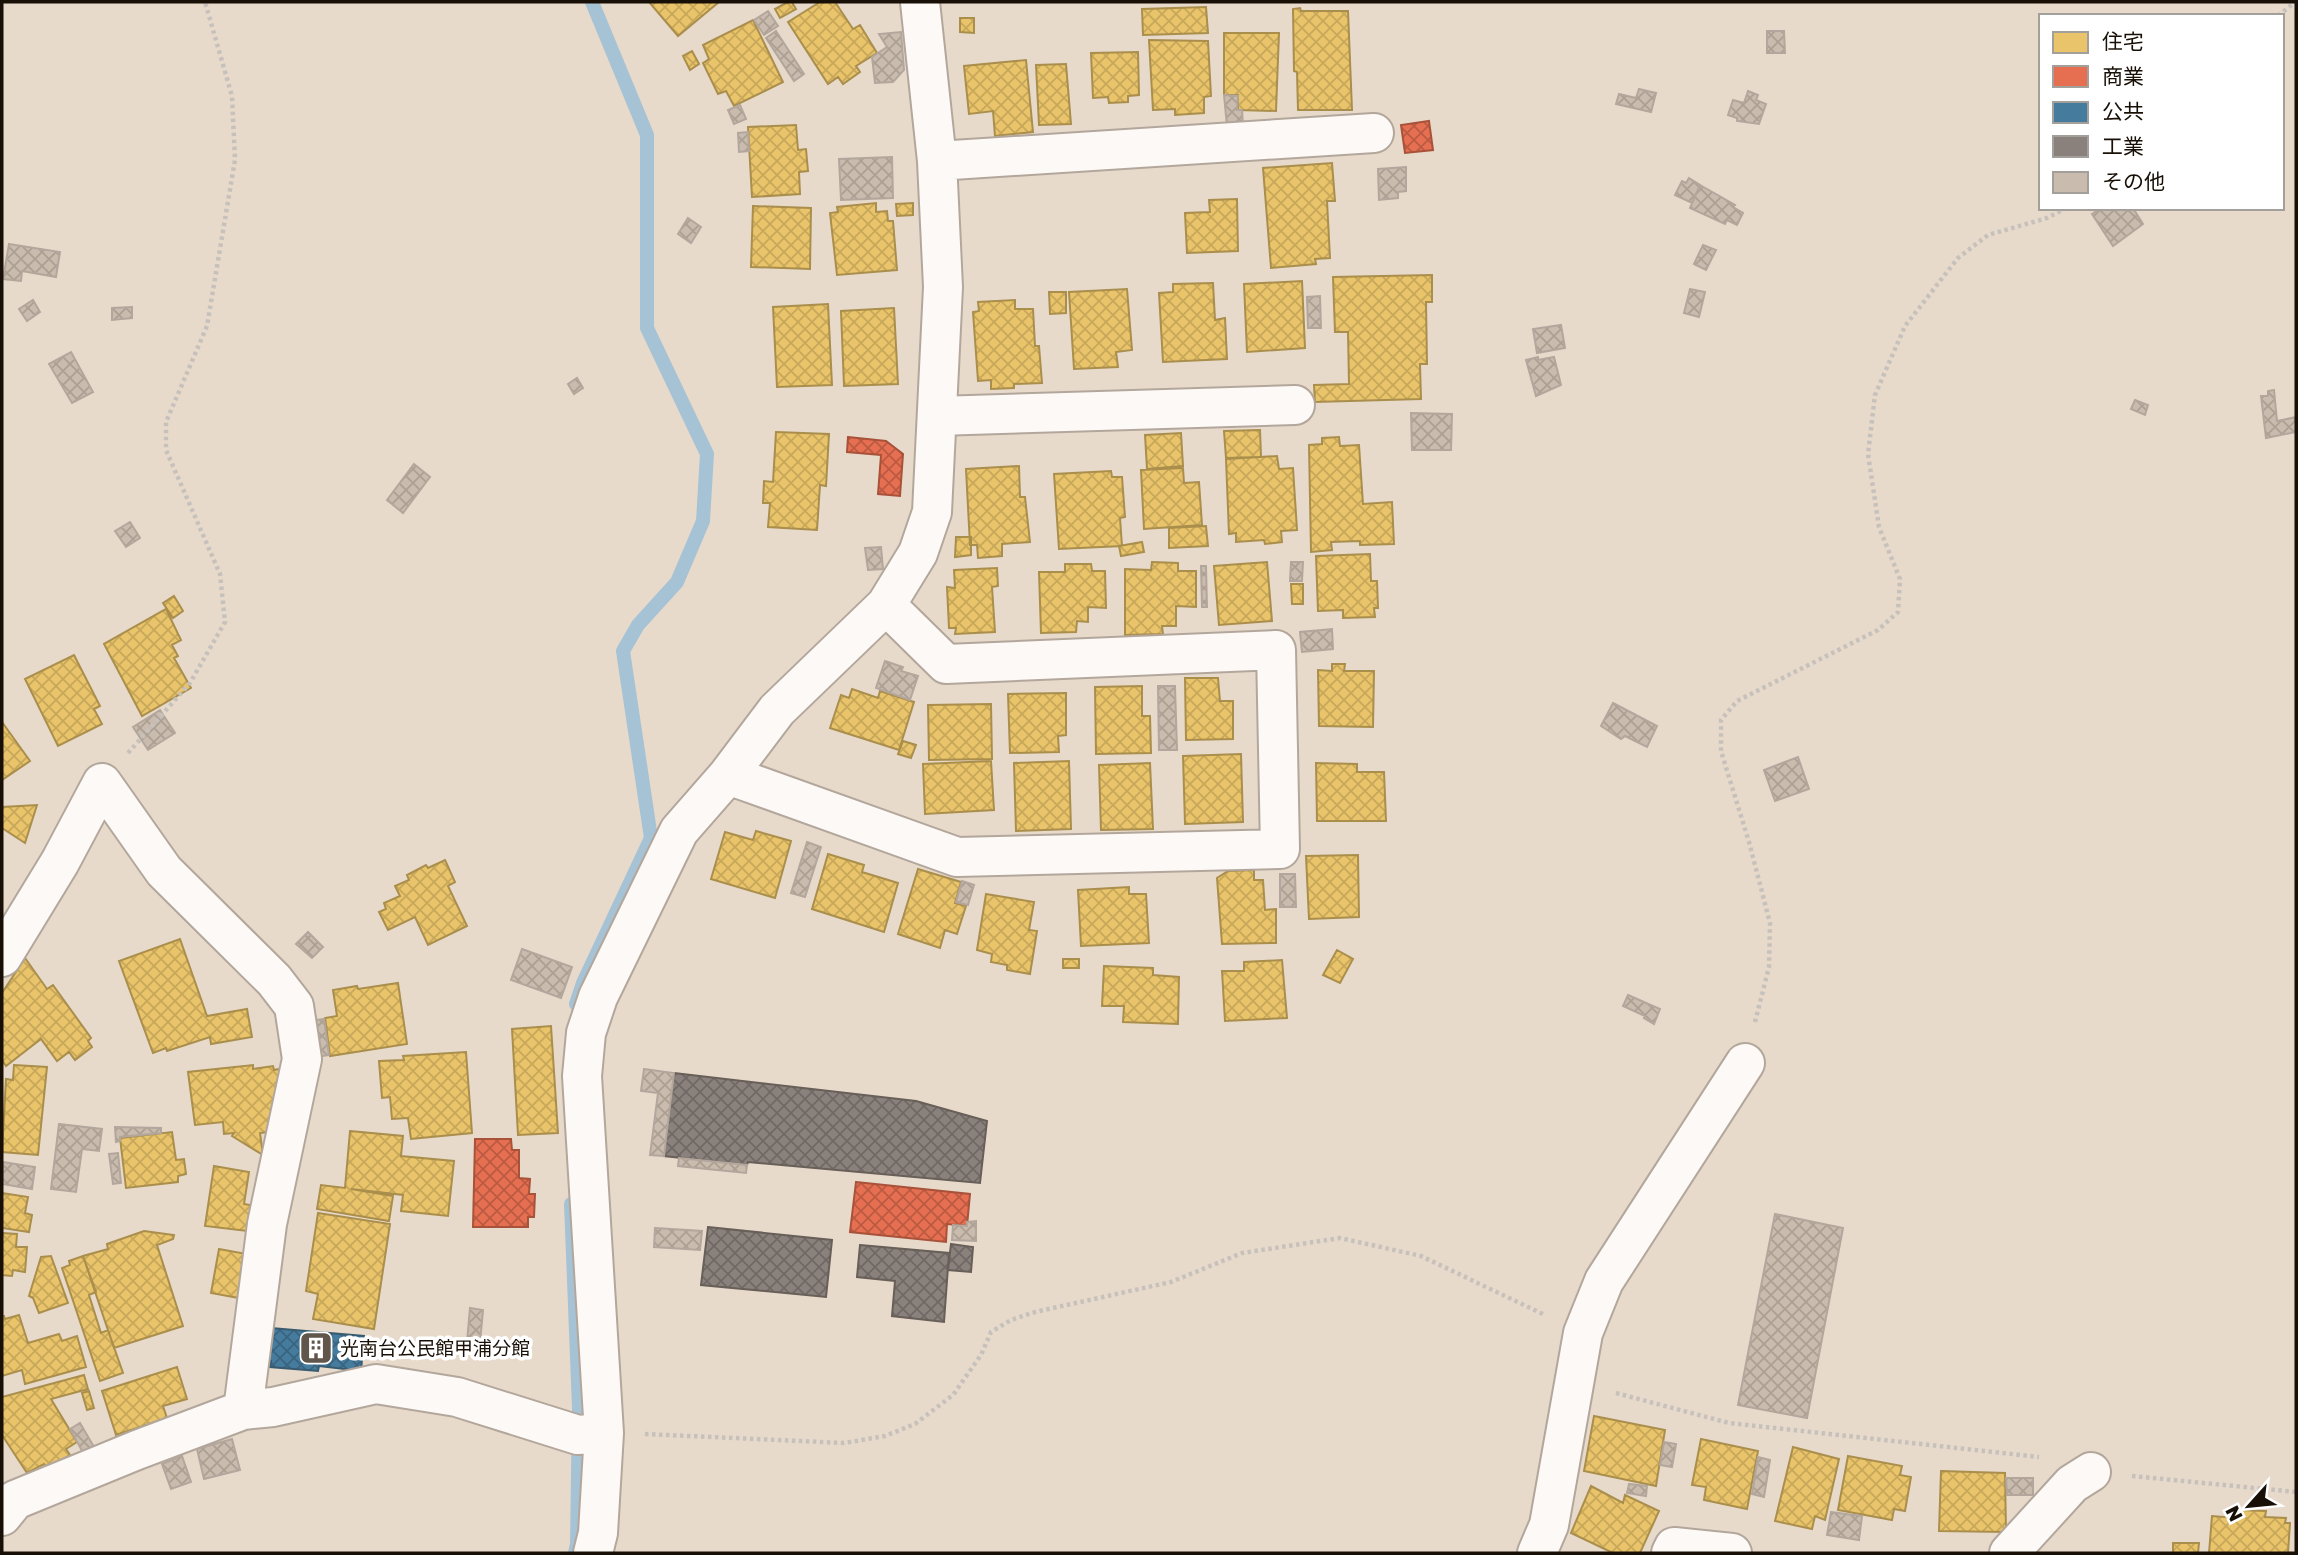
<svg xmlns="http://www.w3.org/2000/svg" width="2298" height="1555" font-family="'Golos Text','Noto Sans JP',sans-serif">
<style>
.homes{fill:url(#homes-cross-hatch);stroke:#aa8e4c;stroke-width:2}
.shops{fill:url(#shops-cross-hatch);stroke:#a9523a;stroke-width:2}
.public{fill:url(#public-cross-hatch);stroke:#385b70;stroke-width:2}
.industry{fill:url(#industry-cross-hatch);stroke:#685f59;stroke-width:2}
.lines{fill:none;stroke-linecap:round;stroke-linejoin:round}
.stream{stroke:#a6c2d5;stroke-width:14}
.building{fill:url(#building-cross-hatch);stroke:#b3a79d;stroke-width:2}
.minor-casing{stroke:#b3a79c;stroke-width:42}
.path{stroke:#c7c1bc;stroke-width:4.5;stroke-dasharray:3.5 3.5;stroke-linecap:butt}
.minor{stroke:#fcf9f7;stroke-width:38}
.labels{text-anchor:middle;stroke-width:7;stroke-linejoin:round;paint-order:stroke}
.poi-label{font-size:19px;fill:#180f06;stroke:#fff;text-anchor:start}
</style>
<defs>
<pattern id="homes-cross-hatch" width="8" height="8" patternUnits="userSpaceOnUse" patternTransform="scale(1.75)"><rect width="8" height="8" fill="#e9c46a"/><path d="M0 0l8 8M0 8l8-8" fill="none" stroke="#c7a75a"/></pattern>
<pattern id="shops-cross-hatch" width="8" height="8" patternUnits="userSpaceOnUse" patternTransform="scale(1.75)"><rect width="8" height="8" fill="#e76f51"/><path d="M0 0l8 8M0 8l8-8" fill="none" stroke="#ba5a41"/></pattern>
<pattern id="public-cross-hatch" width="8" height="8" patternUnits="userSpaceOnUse" patternTransform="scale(1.75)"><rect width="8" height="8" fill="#457b9d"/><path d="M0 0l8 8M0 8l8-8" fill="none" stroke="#39637e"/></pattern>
<pattern id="industry-cross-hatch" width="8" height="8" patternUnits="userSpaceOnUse" patternTransform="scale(1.75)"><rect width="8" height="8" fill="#8a817c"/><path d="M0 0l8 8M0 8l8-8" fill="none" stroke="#706864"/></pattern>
<pattern id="building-cross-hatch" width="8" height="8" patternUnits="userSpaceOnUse" patternTransform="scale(1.75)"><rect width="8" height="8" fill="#c9bbad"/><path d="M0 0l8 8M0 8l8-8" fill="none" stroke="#aca093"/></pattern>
</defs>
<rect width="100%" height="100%" fill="#e8dacb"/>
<path class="homes" d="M649,2h70l-41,34z
M788,2h4l4,7 -16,9 -5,-9z
M820,2h15l18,27 7,-4 17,28 -21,13 4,6 -17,12 -5,-7 -10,7 -40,-62z
M1206,7l2,26 -65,2 -1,-26z
M1300,8l1,3h47l4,99h-54l-1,-38 -3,-1 -1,-62z
M960,18h14v15l-14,-1z
M753,20l30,62 -49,24 -8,-15 -8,3 -15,-31 6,-4 -6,-14z
M1224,33h55l-3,78 -38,-1v-15h-14z
M1149,40l59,1 3,55 -7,1v16l-29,2v-6l-22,1z
M692,51l7,13 -9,6 -7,-14z
M1138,52l1,43 -11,1v6l-19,1 -1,-6 -15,1 -2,-45z
M1026,60l7,72 -38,4 -2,-25 -24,3 -5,-48z
M1066,64l5,60 -32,1 -3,-60z
M796,125l2,25 8,-1 2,22 -9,1 1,22 -48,3 -4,-70z
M1332,163l3,38h-8l3,57 -15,1 1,5 -45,4 -8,-100z
M1237,199l1,52 -51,2 -2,-40 25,-1 -1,-12z
M876,203v9l11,-1 1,10h5l4,49 -60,5 -7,-62 8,-1 -1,-5z
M913,203v12l-16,1 -1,-12z
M753,206l58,2 -1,61 -59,-2z
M1432,275v27h-6l1,62h-7l1,35 -106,3 -1,-17 35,-1 -1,-52h-13l-2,-55z
M1302,281l3,67 -58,4 -3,-68z
M1213,283l2,37 10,-2 2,41 -64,3 -4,-69 14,-1v-8z
M1127,289l5,61 -16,2 2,15 -44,2 -5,-77z
M1049,292h17v21l-16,1z
M1015,300v9h18l2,37h4l3,37 -28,1v4l-23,1v-9l-13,1 -5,-69 6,-1 -1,-9z
M828,304l4,81 -55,2 -4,-80z
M894,308l4,76 -54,2 -3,-75z
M1260,430l1,27 -35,1 -2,-27z
M776,432l53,2 -3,52 -6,-1 -3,45 -49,-3 2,-24h-7l1,-22 9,1z
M1181,433l2,33 -36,3 -2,-34z
M1339,437l1,9 19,-1 4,59 29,-2 2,42 -34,1v-4l-29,1 1,8 -21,2 -2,-107 13,-1v-6z
M1277,456l2,13 14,-1 4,62 -16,1 1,11 -17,2 -1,-4 -28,2v-9l-7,1 -3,-75z
M1019,466l1,31h5l5,45 -28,2v12l-24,2 -1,-13h-7l-4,-76z
M1183,468l1,15 15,-1 3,43 -58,4 -3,-59z
M1111,471l1,6h10l3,40 -5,1 2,28 -63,3 -5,-75z
M1206,526l2,20 -39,2v-20z
M956,537h15v18l-16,2z
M1142,542l2,10 -23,4 -2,-10z
M1370,554l1,27h6l1,27h-4l1,9 -32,1v-8l-25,1 -2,-55z
M1152,562l26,1v8h18v36l-20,-1v20h-14l1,8 -38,1v-66l26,1z
M1267,562l5,59 -53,4 -5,-59z
M1065,564h26l1,7h13l1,37 -18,-1v15l-11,-1 -1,11 -35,1 -2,-61h26z
M997,568l1,18 -6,1 3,45 -40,2 1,-6h-7l-2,-41 8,1 -1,-18z
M1291,584h12v20h-11z
M174,596l9,15 -10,7 -10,-15z
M166,609l15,31 -9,5 6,11 -4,2 17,30 -49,28 -38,-72z
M74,655l26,51 -6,3 8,15 -44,22 -33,-67z
M1332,664h13l-1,7h30l-1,56 -54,-1 -1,-56 14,1z
M1185,678h33l2,23h13v38l-47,1z
M1142,686v30h8l1,37 -55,1 -1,-67z
M852,689l26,9 2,-7 34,11 -15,48 -69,-22 11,-33 8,3z
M1066,693v42l-8,1 1,16 -49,1 -2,-59z
M991,704l1,55 -63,1 -1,-55z
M2,722l28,39 -28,19z
M903,741l13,4 -5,13 -13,-4z
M1241,754l2,68 -58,2 -2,-68z
M991,761l3,49 -69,4 -2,-50z
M1069,761l2,68 -55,2 -2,-68z
M1150,763l3,66 -52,1 -2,-65z
M1316,763l41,1v8h27l2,49h-69z
M37,805l-12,38 -23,-15v-21z
M756,831l35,10 -16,57 -64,-19 14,-47 28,8z
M828,854l36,11 -2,7 36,11 -14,49 -72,-23z
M1358,855l1,62 -50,2 -3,-63z
M445,860l10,22 -7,4 19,40 -39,19 -13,-28 -27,13 -9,-18 7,-3 -2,-6 16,-7 -5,-10 14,-6 -2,-5 19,-10 2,3z
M918,869l43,13 -6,21 11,3 -9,28 -12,-4 -5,18 -42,-14z
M1254,870v10h9l2,30 11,-1v34l-54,1 -5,-66 11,-7z
M1129,887v7h17l3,49 -68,3 -3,-56z
M986,894l48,8 -5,28 8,1 -7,43 -23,-4v-5l-16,-3 1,-8 -15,-4z
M180,939l27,77 40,-7 5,28 -41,7 -1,-7 -43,14 -1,-3 -13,5 -34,-92z
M1337,950l16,9 -13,24 -17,-8z
M25,958l22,31 6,-4 38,53 -3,3 4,6 -17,13 -6,-8 -12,9 -16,-22 -35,27 -4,-6v-67z
M1063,959h16v9h-16z
M1282,960l5,58 -62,3 -3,-50h22v-9z
M1104,966l49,2v7l26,2 -1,47 -55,-2 1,-16h-22z
M398,983l9,61 -77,12 -5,-38 12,-2 -4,-26 24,-4 1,3z
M551,1026l7,107 -40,2 -6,-106z
M466,1052l6,81 -61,6 -3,-21 -16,1 -2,-22 -8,1 -3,-37 25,-1 -1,-4z
M14,1065l33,2 -9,88 -36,-3 4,-73 7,1z
M253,1065v4l20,-3 1,4 5,-1 4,34 -11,1 3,22h-7v6l-8,1 3,22 -31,-19 2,-3 -10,1 -1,-12 -28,3 -7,-53z
M350,1131l53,5 -2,20 53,5 -6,55 -47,-5 2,-16 -52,-6 42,7 -4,25 -72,-12 4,-24 24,3z
M172,1132l4,28 8,-1 2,15 -8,2v6l-52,6 -6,-50z
M214,1166l35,6 -5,32 17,3 -4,25 -52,-6z
M2,1193l26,4 -3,16 7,2 -3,17 -27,-4z
M318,1213l72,11 -16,105 -61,-10 5,-25 -12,-3z
M144,1231l30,4 -1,4 -16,6 26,81 -69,22 -31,-92 25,-7 -1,-5z
M2,1233l15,1 -1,13h11l-2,25 -12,-2 -1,6 -10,-1z
M219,1249l38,7 -7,44 -39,-7z
M51,1256l17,47 -29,10 -6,-15 -4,-2 12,-39z
M83,1256l13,36 -7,3 12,38 7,-3 15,43 -23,8 -38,-113 8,-3 -1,-4z
M19,1315l9,28 31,-9 3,7 15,-5 9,31 -61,17 -3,-14 -20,6v-60h2l1,3z
M177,1367l10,32 -24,7 4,12 -51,17 -14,-44z
M84,1375l4,14 -37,10 26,43 -11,7 4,6 -23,13 -3,-4 -17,9 -25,-38v-38z
M89,1391l5,17 -7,2 -5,-17z
M1594,1416l71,14 -9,56 -72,-15z
M1701,1439l57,12 -11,58 -43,-9 2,-13 -14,-2z
M1793,1447l46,12 -14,61 -10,-4 -3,13 -37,-8z
M1848,1456l54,10 -2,9 11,2 -6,34 -11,-2 -2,11 -54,-10z
M1941,1471l64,2 1,59 -67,-1z
M1591,1486l32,17 2,-8 34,16 -19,42h-27l-42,-20z
M2237,1510l29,1 -1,6 21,1 -1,5h5l-2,30h-79l3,-37 25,2z
M2173,1543h26l-1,10h-25z"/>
<path class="shops" d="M1429,121l4,29 -28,3 -4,-28z
M848,437l38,4 17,13 -3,42 -22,-2 3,-39 -34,-3z
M475,1139h36l1,11h7v28l11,1 -1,15h6l-1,23h-6v10h-55z
M856,1182l114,12 -3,32 -20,-2 -1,18 -96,-10z"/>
<path class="public" d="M271,1328l93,8 -3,35 -42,-5 -1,5 -48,-4 1,-6 -3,-1z"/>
<path class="industry" d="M674,1073l242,28 71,20 -7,62 -232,-21 -1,3 -83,-9z
M708,1227l124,13 -6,57 -125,-12z
M951,1244l22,3 -2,25 -23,-2z
M860,1245l89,8 -5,69 -52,-6 3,-35 -38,-4z"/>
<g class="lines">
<path class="stream" d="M576,1004l7,-21 68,-145 -28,-187 15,-26 39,-43 26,-61 4,-67 -60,-126v-193l-55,-133
M571,1204l8,204 -2,136 -2,9"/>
</g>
<path class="building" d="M768,11l10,15 -14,9 -10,-15z
M776,31l28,43 -10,7 -28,-43z
M1767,31h17l1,22h-18z
M901,32l3,38 -11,12 -18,1 -3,-26 15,-10 -8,-13z
M1639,89l17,4 -5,19 -35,-8 3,-10 17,4z
M1748,91l10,4 -2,5 10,4 -7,20 -22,-3v-3l-9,-3 5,-15 11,3z
M1224,95l14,1 -1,14h5l1,16h-16z
M740,105l6,14 -12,5 -6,-14z
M748,132l1,19 -10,1 -1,-19z
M892,157l1,41 -52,2 -2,-41z
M1406,167v24l-8,1v6l-19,2 -1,-31z
M1689,178l11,7 -8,18 -17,-8 7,-14 4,2z
M1700,185l35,20 -2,2 10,6 -6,12 -10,-5 -2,4 -35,-16z
M2101,208h32l10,16 -30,22 -21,-32z
M688,218l13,9 -10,16 -13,-9z
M9,244l51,8 -4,25 -34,-6 -1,10 -18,-2z
M1703,245l13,5 -10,20 -12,-6z
M1690,289l15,3 -6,25 -15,-4z
M1320,296l1,32h-13l-1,-31z
M33,300l7,12 -13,9 -8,-12z
M132,307v11l-20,2v-12z
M1561,325l4,23 -28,5 -4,-24z
M71,352l22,40 -21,11 -23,-39z
M1538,357v3l16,-3 7,28 -25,11 -10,-36z
M577,378l6,10 -9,6 -6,-10z
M2274,390l3,31 19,-4v15l-30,6 -5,-42h7v-5z
M2135,400l13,5 -3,10 -14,-6z
M1411,413l41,1 -1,36h-39z
M414,464l16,13 -27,36 -16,-13z
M130,522l10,16 -14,9 -11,-16z
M881,547l2,22 -15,1 -3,-22z
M1291,562h12l-1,19h-12z
M1201,566h5l1,41h-5z
M1332,629l1,20 -31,3 -2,-20z
M885,661l18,6 -2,4 17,5 -8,24 -34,-12z
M1158,686h17l2,64h-18z
M1613,703l44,23 -10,21 -22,-11 -4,3 -20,-13z
M160,710l15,23 -27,17 -15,-23z
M1798,757l11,32 -34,12 -11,-31z
M807,842l14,5 -16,50 -14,-4z
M1280,874h15l1,33h-16z
M962,881l12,4 -6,20 -12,-3z
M308,932l15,15 -11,11 -16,-14z
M522,949l50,18 -11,31 -50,-18z
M1628,995l32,14 -6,15 -10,-6 1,-2 -22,-10z
M324,1019l5,36 -13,2 -6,-36z
M644,1069l30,4 -10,83 -14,-1 8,-62 -17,-2z
M59,1124l43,5 -3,22 -17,-2 -6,43 -25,-3z
M115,1127l46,1v5l-41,4v4l-4,1z
M118,1153l3,30 -8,1 -4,-30z
M679,1158l68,7 -1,8 -68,-7z
M3,1162l32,5 -3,22 -30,-5z
M1775,1214l68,14 -36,190 -69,-13z
M976,1221v20l-24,-1 1,-15 14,1v-4z
M655,1228l47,3 -2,19 -46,-3z
M470,1308l13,2 -3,33 -13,-1z
M80,1423l17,29 -11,6 -16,-29z
M232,1439l8,31 -36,9 -7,-30z
M1664,1442l12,2 -4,23 -12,-2z
M182,1456l9,26 -20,7 -9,-25z
M1758,1457l12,3 -6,37 -12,-3z
M2006,1478h27v17h-26z
M1629,1484l18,2 -1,10 -19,-3z
M1831,1512l31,4 -3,24 -32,-5z"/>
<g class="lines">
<defs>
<path id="minor" d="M937,161l437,-28
M937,416l358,-11
M728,775l229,82 323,-8 -4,-199 -330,14 -60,-59
M2,957l58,-95 42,-79 62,88 110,109 20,26 8,53 -35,165 -24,186
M2,1516l13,-16 122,-50 106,-40 30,-3 103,-23 81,13 121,38 26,-2
M593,1553l5,-20 6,-100 -22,-357 4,-43 12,-36 81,-166 49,-56 49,-65 109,-105 32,-52 14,-41 11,-225 -6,-126 -17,-159
M1537,1553l12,-28 34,-192 21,-52 141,-218
M1671,1553l3,-6 58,6
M2009,1553l63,-69 19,-12"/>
</defs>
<use href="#minor" class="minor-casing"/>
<path class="path" d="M2278,16l17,-14
M128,753l62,-70 35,-61 -5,-48 -54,-124v-28l41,-96 28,-166 -3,-64 -27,-94
M1755,1022l14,-55 1,-44 -21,-81 -28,-91v-31l16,-19 141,-71 20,-18 2,-33 -21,-52 -11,-73 7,-59 30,-69 53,-68 30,-23 59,-17 19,-10
M1616,1393l113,30 310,34
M645,1434l199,9 41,-7 30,-12 38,-29 28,-40 10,-23 20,-12 24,-8 136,-30 71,-29 98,-15 81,18 124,59
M2132,1476l164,16"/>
<use href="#minor" class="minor"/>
</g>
<defs>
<symbol id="building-square" viewBox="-11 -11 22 22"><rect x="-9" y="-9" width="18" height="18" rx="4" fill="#61564b" stroke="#fff"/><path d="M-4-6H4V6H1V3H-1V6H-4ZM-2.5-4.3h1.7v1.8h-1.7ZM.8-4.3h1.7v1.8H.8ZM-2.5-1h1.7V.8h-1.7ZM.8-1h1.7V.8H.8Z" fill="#fff"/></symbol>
</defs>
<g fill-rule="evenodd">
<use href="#building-square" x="297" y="1329" width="38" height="38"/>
</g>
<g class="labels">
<g class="poi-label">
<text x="340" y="1355">光南台公民館甲浦分館</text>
</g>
</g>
<rect width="2298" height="1555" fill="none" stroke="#180f06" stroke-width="7"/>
<rect x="2039" y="14" width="245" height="196" fill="#ffffff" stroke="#a39f9b" stroke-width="2"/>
<rect x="2053" y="32" width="35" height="21" fill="#e9c46a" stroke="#a39f9b" stroke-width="2"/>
<text x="2102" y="49" font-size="21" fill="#180f06">住宅</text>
<rect x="2053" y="66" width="35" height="21" fill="#e76f51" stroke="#a39f9b" stroke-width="2"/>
<text x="2102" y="84" font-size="21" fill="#180f06">商業</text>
<rect x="2053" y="102" width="35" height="21" fill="#457b9d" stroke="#a39f9b" stroke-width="2"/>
<text x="2102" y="119" font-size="21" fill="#180f06">公共</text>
<rect x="2053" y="136" width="35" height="21" fill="#8a817c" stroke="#a39f9b" stroke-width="2"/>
<text x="2102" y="154" font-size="21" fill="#180f06">工業</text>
<rect x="2053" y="172" width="35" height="21" fill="#c9bbad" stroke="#a39f9b" stroke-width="2"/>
<text x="2102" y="189" font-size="21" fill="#180f06">その他</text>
<g transform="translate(2249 1506) rotate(243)" stroke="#ffffff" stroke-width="5" paint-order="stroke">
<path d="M0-5L12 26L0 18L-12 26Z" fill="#180f06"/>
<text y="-10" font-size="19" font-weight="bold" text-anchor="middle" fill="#180f06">N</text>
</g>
</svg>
